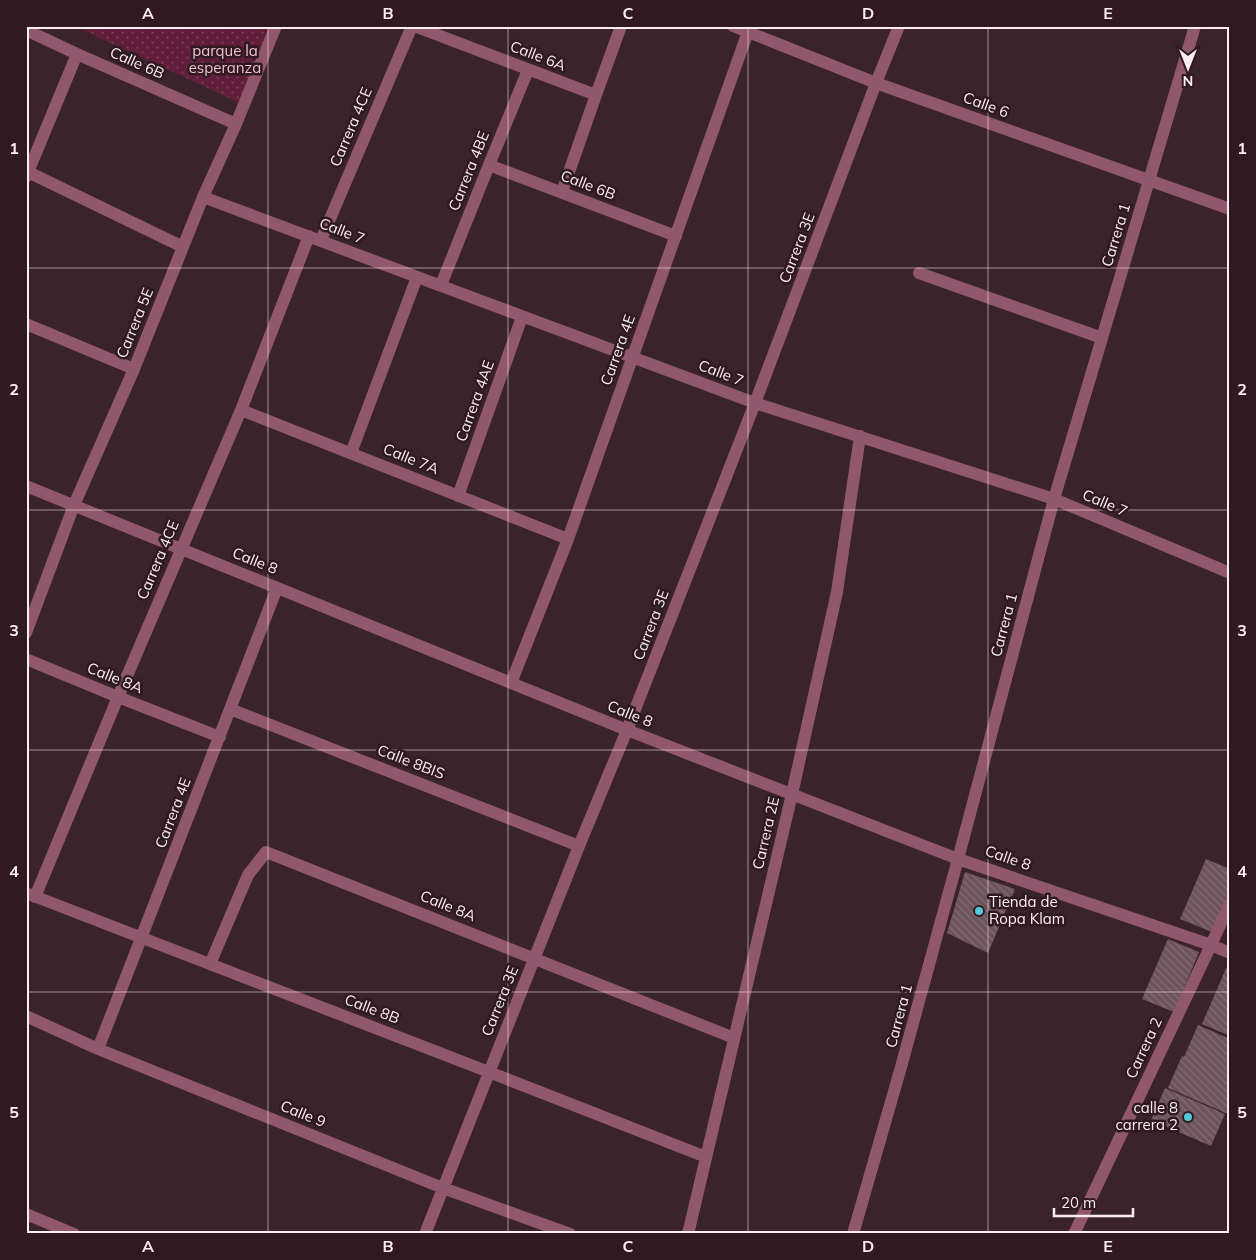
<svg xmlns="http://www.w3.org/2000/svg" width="1256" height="1260" font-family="Mulish,sans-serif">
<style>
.park{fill:url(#park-dots)}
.building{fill:url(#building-back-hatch)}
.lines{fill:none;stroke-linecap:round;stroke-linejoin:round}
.service{stroke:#91576c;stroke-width:12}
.minor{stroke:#91576c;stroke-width:12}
.grid{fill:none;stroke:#fcedf1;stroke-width:1;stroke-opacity:0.55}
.poi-dot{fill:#53cbdb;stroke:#2f1a21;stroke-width:2}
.labels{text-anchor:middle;stroke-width:5;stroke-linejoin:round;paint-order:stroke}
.park-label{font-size:15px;fill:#f1bfcf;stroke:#2f1a21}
.street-label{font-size:15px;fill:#fcedf1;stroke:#2f1a21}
.poi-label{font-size:15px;fill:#fcedf1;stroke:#2f1a21;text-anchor:start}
.neatline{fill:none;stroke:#fcedf1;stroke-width:2}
.grid-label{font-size:16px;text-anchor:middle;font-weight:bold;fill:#fcedf1}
</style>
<defs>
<pattern id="park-dots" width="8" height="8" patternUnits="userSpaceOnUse" patternTransform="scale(1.25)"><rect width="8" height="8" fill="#611e3b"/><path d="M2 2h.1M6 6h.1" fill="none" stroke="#793f58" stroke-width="1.8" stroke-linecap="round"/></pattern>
<pattern id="building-back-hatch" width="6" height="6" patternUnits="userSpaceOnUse" patternTransform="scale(1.25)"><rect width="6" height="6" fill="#6d535b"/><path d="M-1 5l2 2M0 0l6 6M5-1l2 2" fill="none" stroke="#836c73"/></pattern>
</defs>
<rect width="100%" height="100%" fill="#3a232b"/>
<path class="park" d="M74,26h202l-32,79z"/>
<path class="building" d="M1206,859l24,10v21l-18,42 -32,-13z
M965,872l50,17 -27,64 -41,-20z
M1168,939l31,13 -25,60 -32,-13z
M1228,964l2,1v71l-28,-12z
M1198,1025l32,14v72l-2,3 -60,-26 14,-32 2,1z
M1165,1088l60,26 -14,32 -60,-26z"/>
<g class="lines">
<path class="service" d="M919,273l183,65"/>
<path class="minor" d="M414,26l182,69
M733,26l143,57 354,126
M26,30l51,24 159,70
M489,165l187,71
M26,171l157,76
M26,177l51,-123
M562,192l34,-97 25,-69
M203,197l552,206 299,96 176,74
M321,240l91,-214
M441,285l48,-120 39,-95
M26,324l108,45
M241,410l327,129
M351,453l66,-176
M26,486l601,244 331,129 253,86 19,8
M458,496l64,-179
M26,633l48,-128 60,-136 69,-172 33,-73 40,-98
M26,659l92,38 102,40
M511,683l57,-144 182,-513
M230,709l349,137
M26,893l463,179 217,85
M35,897l83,-200 123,-287 68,-174
M210,964l38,-89 18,-23 468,186
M26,1016l72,33 345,139 127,46
M98,1049l179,-461
M26,1214l48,20
M425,1234l154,-388 48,-116 128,-327 121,-320 23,-57
M688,1234l104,-440 45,-202 23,-156
M853,1234l48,-167 57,-208 96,-360 141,-473
M1074,1234l137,-289 19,-42"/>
</g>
<path class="grid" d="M268,26v1208M508,26v1208M748,26v1208M988,26v1208M26,268h1204M26,510h1204M26,750h1204M26,992h1204"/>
<g class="poi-dot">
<circle cx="979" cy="911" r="5"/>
<circle cx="1188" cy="1117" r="5"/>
</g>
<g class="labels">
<g class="park-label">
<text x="225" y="56">parque la<tspan x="225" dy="17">esperanza</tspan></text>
</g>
<g class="street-label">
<text transform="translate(538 56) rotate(21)" y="5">Calle 6A</text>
<text transform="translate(137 63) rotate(24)" y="5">Calle 6B</text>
<text transform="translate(986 105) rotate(20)" y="5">Calle 6</text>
<text transform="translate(351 127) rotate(-67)" y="5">Carrera 4CE</text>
<text transform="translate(469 171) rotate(-68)" y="5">Carrera 4BE</text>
<text transform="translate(588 185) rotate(21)" y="5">Calle 6B</text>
<text transform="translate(342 231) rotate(21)" y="5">Calle 7</text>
<text transform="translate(1116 235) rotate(-73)" y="5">Carrera 1</text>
<text transform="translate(797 248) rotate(-69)" y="5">Carrera 3E</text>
<text transform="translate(135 323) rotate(-68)" y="5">Carrera 5E</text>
<text transform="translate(618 350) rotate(-70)" y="5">Carrera 4E</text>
<text transform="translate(721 373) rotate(21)" y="5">Calle 7</text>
<text transform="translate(475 401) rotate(-70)" y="5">Carrera 4AE</text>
<text transform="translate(411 459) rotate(22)" y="5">Calle 7A</text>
<text transform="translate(1105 503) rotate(23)" y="5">Calle 7</text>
<text transform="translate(158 560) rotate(-67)" y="5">Carrera 4CE</text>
<text transform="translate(255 561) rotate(22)" y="5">Calle 8</text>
<text transform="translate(651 625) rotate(-69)" y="5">Carrera 3E</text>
<text transform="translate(1004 625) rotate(-75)" y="5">Carrera 1</text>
<text transform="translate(115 678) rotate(22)" y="5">Calle 8A</text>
<text transform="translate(630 714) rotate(22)" y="5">Calle 8</text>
<text transform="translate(411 762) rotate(21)" y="5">Calle 8BIS</text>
<text transform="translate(173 813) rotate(-69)" y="5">Carrera 4E</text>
<text transform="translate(766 833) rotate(-77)" y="5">Carrera 2E</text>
<text transform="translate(1008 858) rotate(19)" y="5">Calle 8</text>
<text transform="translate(448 906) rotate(22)" y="5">Calle 8A</text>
<text transform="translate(500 1001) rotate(-68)" y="5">Carrera 3E</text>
<text transform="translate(372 1009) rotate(21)" y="5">Calle 8B</text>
<text transform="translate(899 1016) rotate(-75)" y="5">Carrera 1</text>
<text transform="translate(1144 1048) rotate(-65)" y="5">Carrera 2</text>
<text transform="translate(303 1114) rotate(22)" y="5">Calle 9</text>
</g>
<g class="poi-label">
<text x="989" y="907">Tienda de<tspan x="989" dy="17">Ropa Klam</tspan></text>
<text x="1178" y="1113" text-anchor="end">calle 8<tspan x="1178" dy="17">carrera 2</tspan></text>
</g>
</g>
<rect width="1256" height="1260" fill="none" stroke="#2f1a21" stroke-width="55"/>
<g transform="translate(1188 68) rotate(180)" stroke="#2f1a21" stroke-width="4" paint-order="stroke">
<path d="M0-4L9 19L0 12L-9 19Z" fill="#fcedf1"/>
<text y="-8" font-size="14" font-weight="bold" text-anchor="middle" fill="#fcedf1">N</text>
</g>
<path d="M1054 1208v8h79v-8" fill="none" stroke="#fcedf1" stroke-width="2.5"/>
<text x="1061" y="1208" font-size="15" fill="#fcedf1" stroke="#2f1a21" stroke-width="4" paint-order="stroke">20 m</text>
<rect x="28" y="28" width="1200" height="1204" class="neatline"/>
<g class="grid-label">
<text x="148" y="19">A</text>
<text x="388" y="19">B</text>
<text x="628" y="19">C</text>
<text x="868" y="19">D</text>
<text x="1108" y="19">E</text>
<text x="14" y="154">1</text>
<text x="1242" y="154">1</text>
<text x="14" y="395">2</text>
<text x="1242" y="395">2</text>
<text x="14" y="636">3</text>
<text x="1242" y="636">3</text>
<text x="14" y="877">4</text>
<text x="1242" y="877">4</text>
<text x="14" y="1118">5</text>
<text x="1242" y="1118">5</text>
<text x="148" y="1252">A</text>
<text x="388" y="1252">B</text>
<text x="628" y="1252">C</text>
<text x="868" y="1252">D</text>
<text x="1108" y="1252">E</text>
</g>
</svg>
